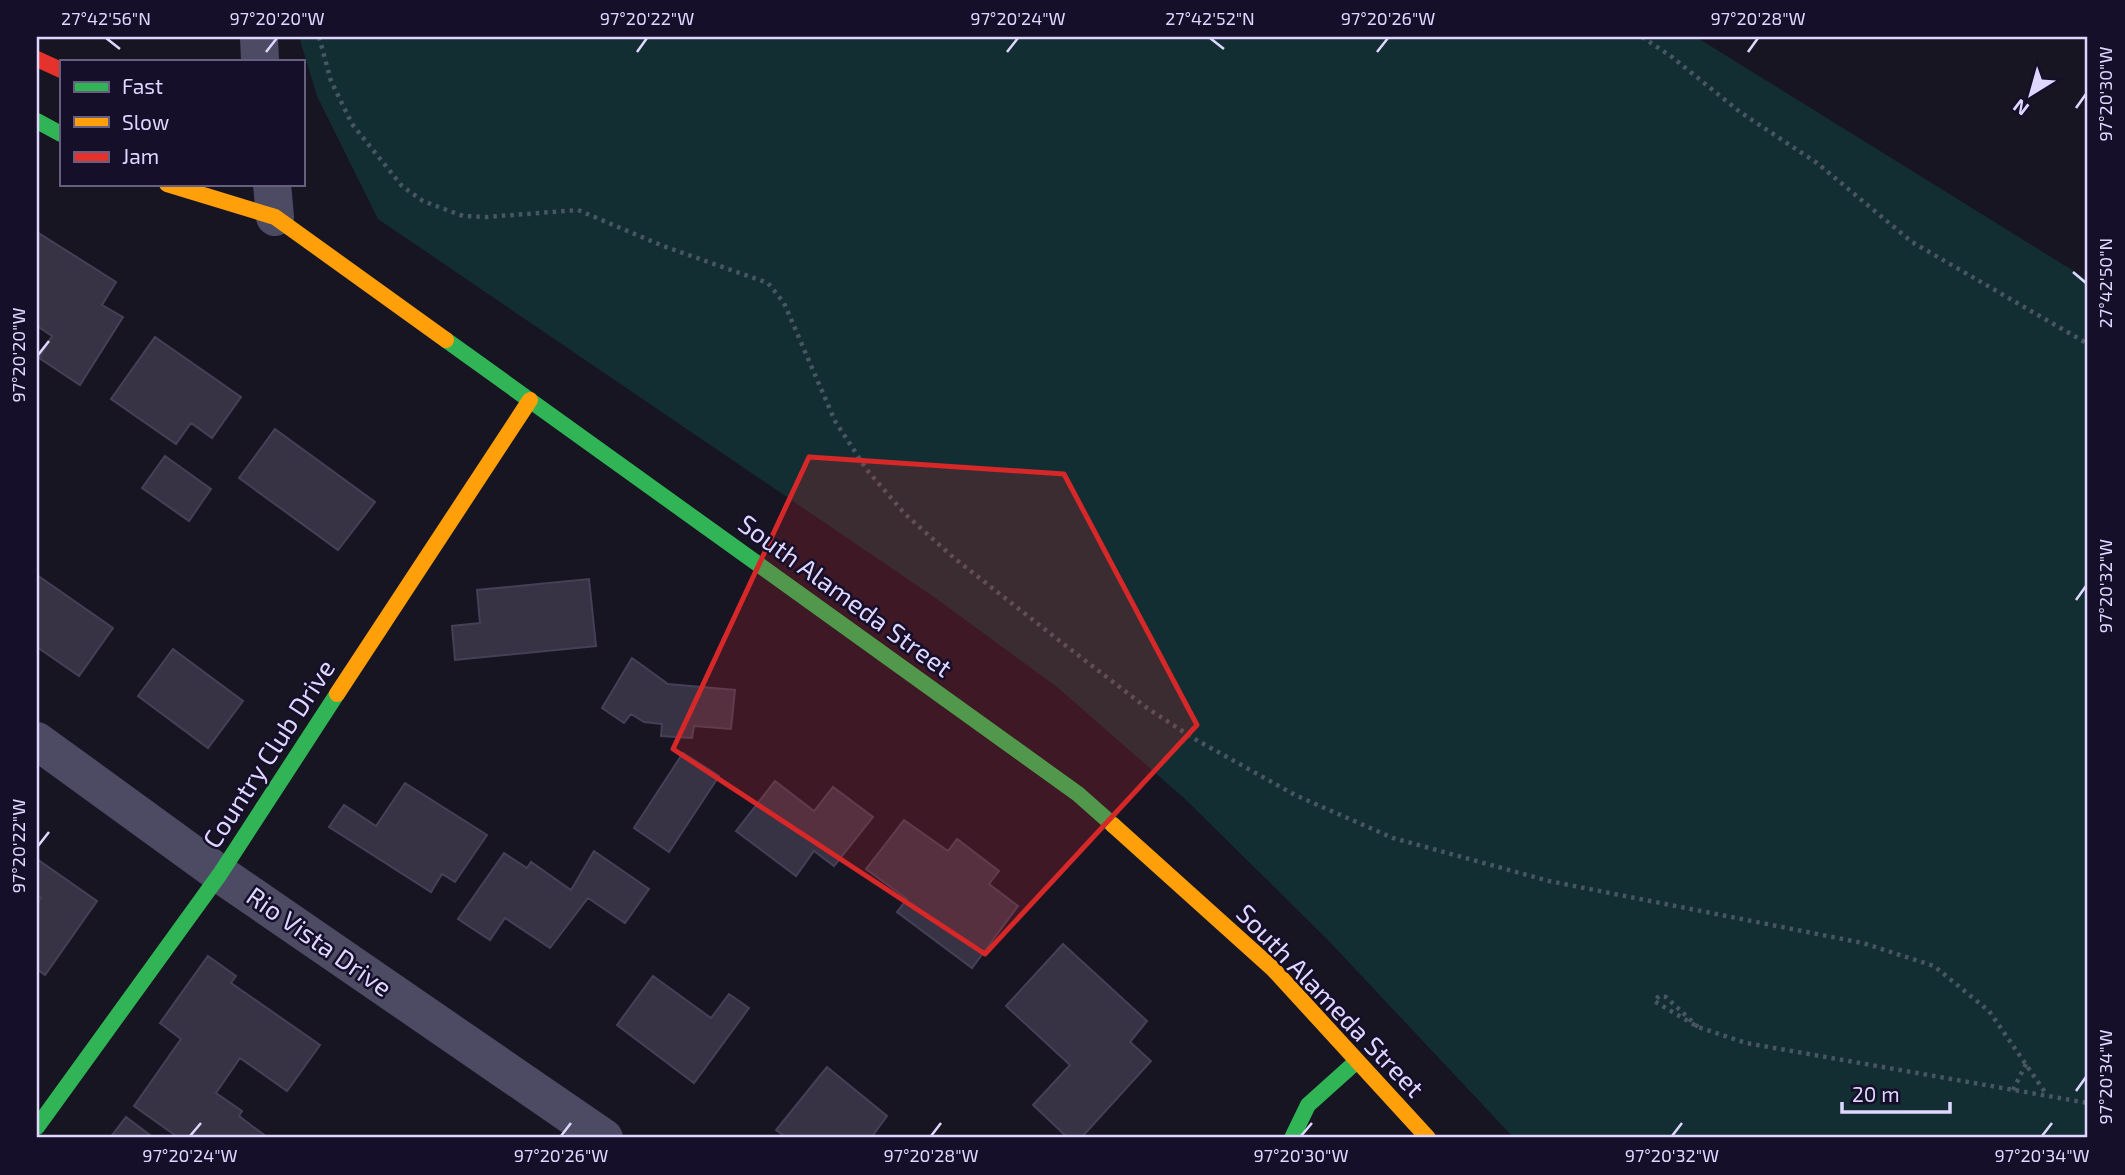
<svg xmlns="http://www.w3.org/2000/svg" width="2125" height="1175" font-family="'Exo 2',sans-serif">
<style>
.green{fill:#132e32}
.building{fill:#373345;stroke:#454057;stroke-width:2}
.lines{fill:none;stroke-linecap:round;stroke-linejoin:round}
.path{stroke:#485564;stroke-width:4.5;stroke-dasharray:3.5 5;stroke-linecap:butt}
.street{stroke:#4d4a64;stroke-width:38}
.fast{stroke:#30b455;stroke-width:16}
.slow{stroke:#ff9f0a;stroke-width:16}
.jam{stroke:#e5322d;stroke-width:16}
.marked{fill:#d62828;fill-opacity:0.2;stroke:#d62828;stroke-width:5;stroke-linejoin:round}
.ticks{fill:none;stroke:#dfd7ff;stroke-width:2.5}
.labels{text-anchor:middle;stroke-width:5;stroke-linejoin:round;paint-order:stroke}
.street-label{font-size:26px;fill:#dfd7ff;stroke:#150f29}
.neatline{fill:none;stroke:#dfd7ff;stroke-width:2.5}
.ticks-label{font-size:18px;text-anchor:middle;fill:#dfd7ff}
</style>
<rect width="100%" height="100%" fill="#181523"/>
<path class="green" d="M299,37h1397l392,243v858h-574l-187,-199 -143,-141 -127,-111 -123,-90 -556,-378 -61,-123z"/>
<path class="building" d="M37,232l79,50 -14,23 21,12 -43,68 -41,-27 13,-22 -15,-10z
M155,337l86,60 -29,41 -21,-15 -15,21 -65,-45z
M275,429l100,73 -37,48 -99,-72z
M165,456l46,33 -22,32 -47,-33z
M37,575l76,53 -34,48 -42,-29z
M589,579l7,67 -141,14 -3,-34 28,-3 -3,-33z
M173,649l70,52 -35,47 -70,-52z
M632,658l36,26 67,6 -4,39 -37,-3 -2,12 -31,-2 1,-12 -18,-2 -13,-8 -7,9 -22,-15z
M683,753l36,23 -50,76 -35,-24z
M775,781l39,30 19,-24 40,30 -39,49 -20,-15 -18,25 -60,-45z
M405,783l82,52 -32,47 -13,-8 -11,18 -102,-65 15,-22 32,21z
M904,820l44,31 9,-12 42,32 -10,13 29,22 -46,62 -75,-56 10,-13 -41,-30z
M594,851l55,38 -24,34 -37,-25 -38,50 -45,-30 -15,22 -32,-21 46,-66 23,15 4,-6 40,28z
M37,859l60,42 -52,74 -8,-6v-65l4,-6 -4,-2z
M1063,944l84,77 -17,21 21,19 -70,77h-13l-35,-33 37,-40 -64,-59z
M208,956l28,20 -5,7 89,62 -33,46 -47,-33 -24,35 26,18 -3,5 29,22h-89l-45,-32 47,-67 -21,-16z
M653,976l58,42 18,-24 20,14 -55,75 -77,-58z
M827,1067l60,49 -16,22h-84l-11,-8z
M126,1117l28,21h-44z"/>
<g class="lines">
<path class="path" d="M319,37l12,44 21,43 50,62 21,15 40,15 24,1 91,-7 85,36 105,37 16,20 51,118 32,49 38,44 49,44 107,84 86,66 46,30 102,57 98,43 156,43 314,62 71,23 55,45 58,84
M1642,37l30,20 68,55 77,51 95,79 176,102
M1698,1027l-32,-30 -7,-1 -5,5 44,26 48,16 342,60
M2013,1090l13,-26"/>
<path class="street" d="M259,37l1,24
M272,184l3,33
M37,741l183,133 384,264"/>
<path class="fast" d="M37,121l24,13
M446,340l632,454 35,31
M37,1127l183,-253 117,-180
M1292,1138l16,-33 49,-44"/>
<path class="slow" d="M167,184l108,33 171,123
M337,694l193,-294
M1113,825l160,144 155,169"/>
<path class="jam" d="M37,59l24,11"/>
</g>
<path class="marked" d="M809,457l255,17 133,251 -212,229 -312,-205z"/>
<path class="ticks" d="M106,38l14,11M1210,38l14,11M266,52l11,-14M637,52l10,-14M1007,52l11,-14M1377,52l11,-14M1748,52l10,-14M2076,108l10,-14M2073,272l13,11M38,355l11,-14M2076,600l10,-14M38,846l11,-14M2076,1091l10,-14M190,1136l11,-13M561,1136l10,-13M931,1136l10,-13M1301,1136l11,-13M1672,1136l10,-13M2042,1136l10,-13"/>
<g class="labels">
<g class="street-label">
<text transform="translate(845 596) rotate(36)" y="9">South Alameda Street</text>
<text transform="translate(269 754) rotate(-57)" y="9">Country Club Drive</text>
<text transform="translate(319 942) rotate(35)" y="9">Rio Vista Drive</text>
<text transform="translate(1330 1001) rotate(46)" y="9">South Alameda Street</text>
</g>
</g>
<rect width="2125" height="1175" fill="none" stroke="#150f29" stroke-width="77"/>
<rect x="60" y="60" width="245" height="126" fill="#150f29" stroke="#665f7f" stroke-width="2"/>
<rect x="74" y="82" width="35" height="10" fill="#30b455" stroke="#665f7f" stroke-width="2"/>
<text x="122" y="94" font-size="21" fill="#dfd7ff">Fast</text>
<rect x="74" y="117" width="35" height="10" fill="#ff9f0a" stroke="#665f7f" stroke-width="2"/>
<text x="122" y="130" font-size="21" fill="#dfd7ff">Slow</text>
<rect x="74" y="152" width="35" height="10" fill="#e5322d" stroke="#665f7f" stroke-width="2"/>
<text x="122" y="164" font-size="21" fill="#dfd7ff">Jam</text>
<g transform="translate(2031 94) rotate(217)" stroke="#150f29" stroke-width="5" paint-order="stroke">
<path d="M0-5L12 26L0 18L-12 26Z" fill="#dfd7ff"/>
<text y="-10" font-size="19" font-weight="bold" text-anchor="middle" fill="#dfd7ff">N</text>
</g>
<path d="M1842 1102v10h108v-10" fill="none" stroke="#dfd7ff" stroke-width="3.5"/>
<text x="1852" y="1102" font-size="21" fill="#dfd7ff" stroke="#150f29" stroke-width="5" paint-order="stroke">20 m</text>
<rect x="38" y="38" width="2048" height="1098" class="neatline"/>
<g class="ticks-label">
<text x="106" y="25">27°42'56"N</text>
<text x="277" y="25">97°20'20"W</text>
<text x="647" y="25">97°20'22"W</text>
<text x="1018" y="25">97°20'24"W</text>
<text x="1210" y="25">27°42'52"N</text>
<text x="1388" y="25">97°20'26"W</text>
<text x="1758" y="25">97°20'28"W</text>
<text transform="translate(2106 94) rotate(-90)" y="6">97°20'30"W</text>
<text transform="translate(2106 283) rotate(-90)" y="6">27°42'50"N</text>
<text transform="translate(19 355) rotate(-90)" y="6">97°20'20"W</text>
<text transform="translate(2106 586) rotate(-90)" y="6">97°20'32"W</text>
<text transform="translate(19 846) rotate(-90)" y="6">97°20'22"W</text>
<text transform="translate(2106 1077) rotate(-90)" y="6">97°20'34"W</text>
<text x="190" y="1162">97°20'24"W</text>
<text x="561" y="1162">97°20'26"W</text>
<text x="931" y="1162">97°20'28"W</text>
<text x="1301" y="1162">97°20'30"W</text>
<text x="1672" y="1162">97°20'32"W</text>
<text x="2042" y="1162">97°20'34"W</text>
</g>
</svg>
